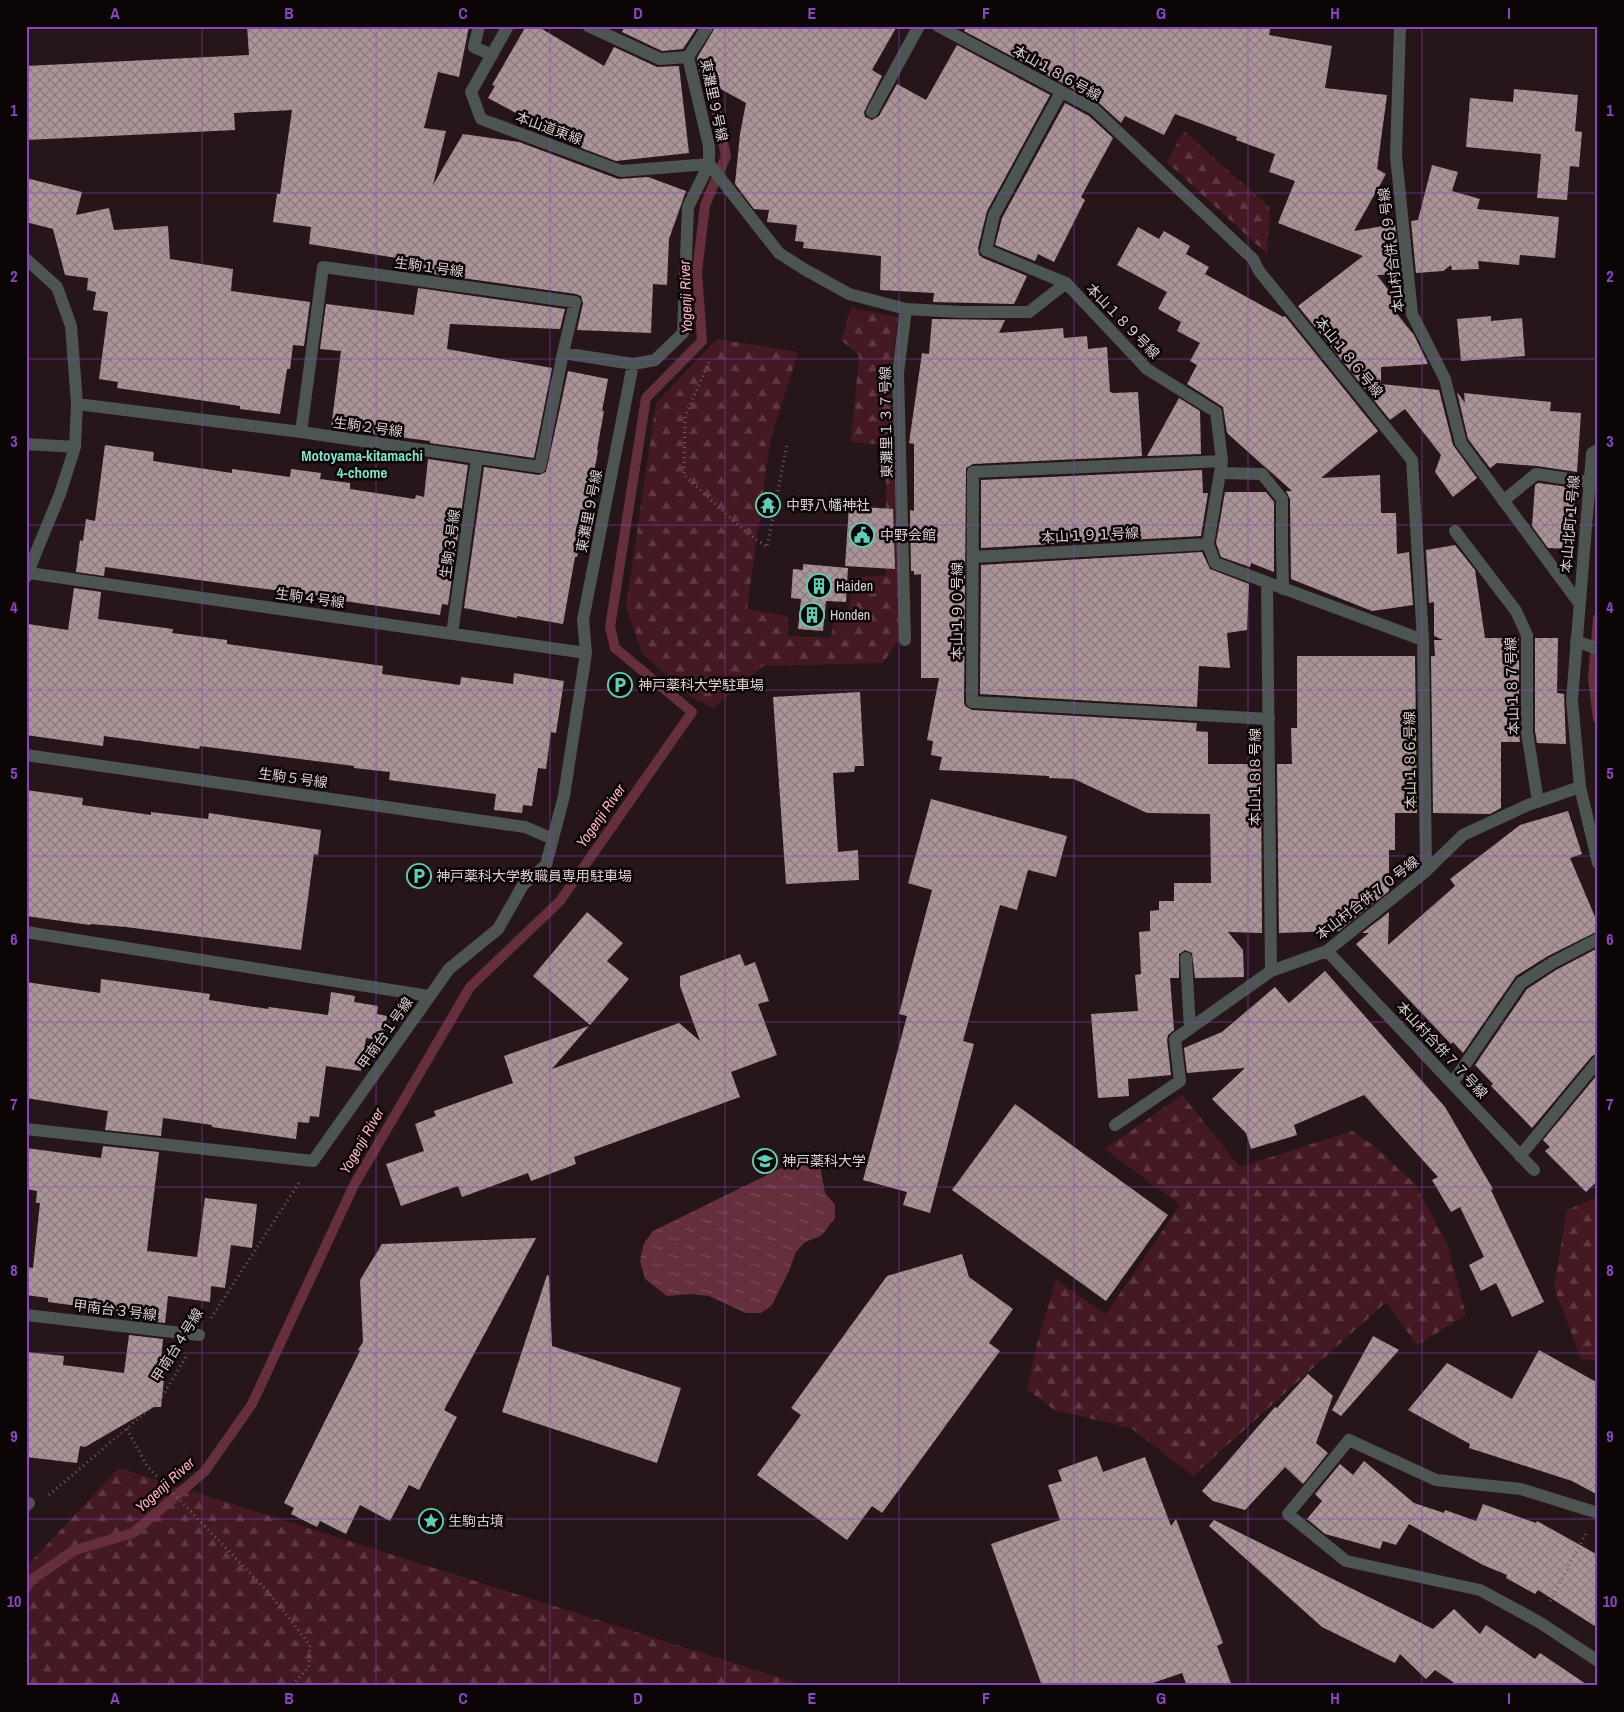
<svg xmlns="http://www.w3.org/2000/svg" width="1624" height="1712" font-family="'Archivo Narrow','Noto Sans JP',sans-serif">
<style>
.forest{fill:url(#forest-firs)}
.water{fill:url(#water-ripples)}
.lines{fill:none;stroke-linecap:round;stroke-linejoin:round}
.stream{stroke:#65303b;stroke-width:10}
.building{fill:url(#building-cross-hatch)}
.path{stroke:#706164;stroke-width:3;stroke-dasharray:1 4;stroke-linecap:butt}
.service{stroke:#4c5552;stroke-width:12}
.minor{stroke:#4c5552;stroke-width:12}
.grid{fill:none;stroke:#8a45c2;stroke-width:1;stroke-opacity:0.55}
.labels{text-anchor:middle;stroke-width:5;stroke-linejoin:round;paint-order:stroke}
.street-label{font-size:14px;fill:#dcd0d1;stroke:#0b0506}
.poi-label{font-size:14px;fill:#dcd0d1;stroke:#0b0506;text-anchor:start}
.water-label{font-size:15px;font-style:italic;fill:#fbb3bf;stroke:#0b0506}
.neighbourhood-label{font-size:15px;font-weight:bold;fill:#7ee2cc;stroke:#0b0506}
.neatline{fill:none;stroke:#8a45c2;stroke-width:2}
.grid-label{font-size:16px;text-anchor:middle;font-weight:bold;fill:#8a45c2}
</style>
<defs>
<pattern id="forest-firs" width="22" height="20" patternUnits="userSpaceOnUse" patternTransform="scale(1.25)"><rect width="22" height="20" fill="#441922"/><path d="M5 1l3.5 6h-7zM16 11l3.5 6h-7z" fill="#5e3941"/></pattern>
<pattern id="water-ripples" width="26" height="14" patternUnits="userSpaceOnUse" patternTransform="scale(1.25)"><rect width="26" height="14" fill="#65303b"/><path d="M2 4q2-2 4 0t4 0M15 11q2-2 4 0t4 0" fill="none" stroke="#7a4d56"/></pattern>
<pattern id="building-cross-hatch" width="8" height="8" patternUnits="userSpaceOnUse" patternTransform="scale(1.25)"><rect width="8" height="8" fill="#ac9598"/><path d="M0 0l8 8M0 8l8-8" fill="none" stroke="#8c7b7d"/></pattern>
</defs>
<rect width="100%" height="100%" fill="#271619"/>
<path class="forest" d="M1184,131l86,77 -3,46 -100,-92z
M851,308l47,9 -7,55 9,266 -17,25 -120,3 -50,42 -22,-11 -49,-44 -16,-46 30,-204 61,-64 81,13 -28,90 -23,167 40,7 2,20 42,2 4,-27 13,-1 6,-33 32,-1v-131l-35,-3 8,-87 -18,-15z
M1182,1095l58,72 112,-36 21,14 41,38 32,58 20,74 -49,30 -31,-43 -193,174 -62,-48 -77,-18 -27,-21 12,-53 17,-56 50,34 74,-109 -75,-56z
M1598,1197v163l-17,-1 -27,-72 13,-77z
M119,1468l687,218h-780v-119z"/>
<path class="water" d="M806,1156l13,5 6,32 10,12v13l-14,18 -16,6 -9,10 -7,19 -17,34 -11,8h-15l-37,-17 -18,-2 -24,2 -22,-17 -5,-18 4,-18 9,-12z"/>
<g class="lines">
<path class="stream" d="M1598,618l-5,61 5,40
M26,1588l5,-8 44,-30 58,-17 72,-62 47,-67 102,-219 116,-198 90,-86 132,-189 -77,-64 -5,-21 36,-229 56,-57 -5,-69 8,-67 21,-49 -18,-85"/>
</g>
<path class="building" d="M247,26h222l-10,51 -21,-5 -14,56 22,3 -13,54 30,-51 56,8 99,37 30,-2 38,14 -17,48 -2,46 -14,-1 -2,49 -74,-3 6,-27 -2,-7 -5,-2 -156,-22 2,-10 -113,-18 2,-17 -38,-5 4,-28h3l12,-84 -58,3 1,17 -209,10v-74l223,-11z
M526,26h11l67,40 10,-19 43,20 22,-1 10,87 -73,8 -32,-12 -96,-51 7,-12 -3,-1z
M625,26h73l-15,23 -21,2 -40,-19z
M716,26h181l-25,44 10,6 -18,36 1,5 7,3 7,-4 18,-32 29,16 31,-55 93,50 -63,116 -9,37 1,7 4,3 44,18 -13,28 -81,-2 1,-9 -54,-3 1,-34 -78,-8 1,-6 -9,-1 2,-16 -30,-3 2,-12 -15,-1 -19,-25 5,-50 6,-31 -45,-25 -4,-20z
M967,26h304l-2,9 63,11 -7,42 62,7 -10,74 9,5 -32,57 41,-7 5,50 -23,1 22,29 -6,5 21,26 14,29 -47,3v17l58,6 14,55 24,33 -24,19 -18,-25 6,-17 -36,-46 -15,11 -92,-114 65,-50 -85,-33 17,-42 -26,-9 6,-18 -39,-14 1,-3 -62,-23 -11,21 -39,-19 -4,7 -23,-21 -134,-71z
M1514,89l64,6 -3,36 7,1 -3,35 -9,-1 -3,34 -30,-2 4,-44 -75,-7 4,-49 43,4z
M1065,103l24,13 24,22 -32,59 4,3 -31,62 -16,-8 -3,7 -40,-16 7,-27z
M1432,165l26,7 -6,19 28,8 -3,10 82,8 -4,41 -35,-3 -1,10 -41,-4 1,8 -27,1 -1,-5 -8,6 -27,2 -5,-52 7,-1z
M26,178l56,14 -6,23 33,-7 5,22 54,-4 2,33 63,10 -2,22 79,11 -6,44 -11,-1 -3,24h-3l-7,45 -40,-5v-3l-123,-18 1,-6 -19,-3 9,-67 -15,-2 3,-18 -9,-2 1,-12 -23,-3 -12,-46 -27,-7z
M1138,227l21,12 5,-8 26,15 -4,8 23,13 -4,7 78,43 2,-1 93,115 -57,47 59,-3 1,38h15l1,41 12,-2 4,53 -41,6 -81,-32 -1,-80 -4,-8h6l-65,-58 -4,-26 -36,-23 10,-19 -7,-4 10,-18 -23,-12 4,-9 -23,-13 9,-17 -50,-27z
M418,288l147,21 -5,20 -110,-5 -3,25 105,19 -18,90 -104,-15v-2l-99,-13 10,-77 -21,-2 6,-45 88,11z
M1491,316v5l31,-3 3,38 -64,5 -4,-42z
M932,319l73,1 -6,13 64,-5 1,10 23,-2 1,13 19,-2 3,45 3,1 25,-1 4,64 -169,8 -7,4 -2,234 1,4 7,4 225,13 -1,8 12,1v32h53l1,169 -34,-1 15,18 1,27 -49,1 -3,-25 -7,-3 -6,4v24h-9l4,52 -6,5 -1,5 4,35 -43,4 1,17 -31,2 -7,-84 47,-3 -3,-36 6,-1 -2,-42 11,-1v-20l9,-1v-9h15v-18h37l-1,-69 -63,-1 -73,-34 -25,-1v-2l-110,-6 3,-13 -11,-2 2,-14 -6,-1 12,-62h-18v-104l-7,1v-4h-3l-1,-61 4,1v-67l-5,-1 13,-90 7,1z
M568,371l40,8 -6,32h2l-7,39 1,1 -12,64 -9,42h-2l-12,67 -46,-8v2l-53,-10 20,-141 55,8 7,-3z
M1457,392l8,11 -1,-10 87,9 -1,9 31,2 -4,59 -40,-6 -40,-3 -7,5 -22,-29z
M1179,398l21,13 1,43 -54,2z
M105,445l49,7 -1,9 79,12v-4l58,8 1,-8 30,4 -1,6 30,4v6l65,10 1,-4 8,2 4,-38 40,6 -20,140 -6,-1 -2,11 -103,-15 1,-2 -96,-12 -137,-19 -1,9 -28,-4 4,-32 3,1 3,-22 9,2z
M1202,470l1,23h5l-7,43 -220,12v-68z
M1538,483l38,5 -6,61 -22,-1 -16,-22 3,-41z
M1225,492h41l8,10v70l-23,-9 -1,4 -29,-10 -5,-14z
M849,506l44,3 2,60 -50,-3z
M1455,545l20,25 10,68h34v94l1,10h-19v66l-11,6 -57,-1 -2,-157h4l-1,-16h9l-9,-4v-34l-5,1 -3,-53z
M1202,552l8,17 39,15 -2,46 -20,3 3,35 -31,-2 -2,41 -217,-13 1,-129z
M803,564l45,4 -2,34 -20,-1 -3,30 -25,-2 3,-30 -10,-1 2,-29 10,1z
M74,588l27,4 -3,27 75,10 -1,4 55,7v4l156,22 -1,8 78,11 1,-8 52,7 1,-11 50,8 -8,52 -5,-1 -5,37 -8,-1 -6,38 -9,-1 -1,8 -28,-3 2,-16 -107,-14 1,-8 -36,-4v-2l-154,-20 -1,3 -95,-13 -1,10 -77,-11v-98l2,-13 40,6z
M1535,638h23l-1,55 7,1 2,50 -29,-1 -2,-12z
M1297,656h118l2,157h-22v37h-6v41l-50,40 -60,2 -2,-169h15l-1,-36h6z
M860,692l4,74h-9l-1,6 -21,1 5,79 20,-2 1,30 -73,4 -13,-187z
M26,790l57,8 -1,7 69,10v-3l57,7 1,-6 112,17 -3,25 -4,-1 -13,96 -175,-23 -35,-3 -1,1 -64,-9z
M931,799l136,37 -11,41 -28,-7 -11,40 -17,-5 -37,136 11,3 -44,169 -27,-8 4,-13 -44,-12 44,-164 -8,-2 33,-124 -24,-7z
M1568,811l14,43 -12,4 28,66v7l-50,25 -32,20 -53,77 -10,-11 -2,2 -95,-100 13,-11h-7l27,-21 -1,33 67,-59 -5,-7 70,-54z
M587,912l36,31 -16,18 22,18 -39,46 -57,-49z
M1598,948v105l-6,3 -60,72 -41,-42 2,-2 -18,-19 52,-76 29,-19z
M740,954l5,12 10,-4 14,39 -11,3 19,51 -46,17 9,25 -166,60 2,7 -45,17 -3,-8 -66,24 -4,-11 -57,20 -15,-42 38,-13 -9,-27 21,-8 -2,-5 79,-28 -9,-27 85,-30 -37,43 127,-46 21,18 -20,-55v-10z
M1325,971l120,136 48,82 -2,1 15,32 38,80 -32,15 -16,-34 -15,8 -12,-26 15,-8 -24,-50 -9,5 -19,-32 6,-3 -74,-82 -70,30 3,10 -46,14 -5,-16 -34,-34 33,-31 -58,5 -3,-25 38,-16 53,-45 14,16z
M101,979l109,15 -1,6 59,9 1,-2 59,8 3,-23 24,4 -1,6 24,4 -1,8 10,2 -4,25 -17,-3 -5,33 -35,-5 -7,51 -9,-1 -1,7 -11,-1 -2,17 -84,-12v-2l-49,-7 -2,18 -56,-6 3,-19 -82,-13v-116l74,11z
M1598,1074v106l-12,12 -41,-41 5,-4 -7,-7z
M1015,1104l153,111 -62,86 -154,-111z
M103,1146l56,6 -12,99 50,6 8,-59 52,6 -5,44 -21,-3 -6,43 -14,-2 -1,16 -42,-6 -3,27 -34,-4 1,-6 -84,-11v-4l-22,-3v-28l7,1 7,-65h-4l1,-12 -11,-2v-41l75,10z
M536,1238l-92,172 13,7 -38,73 -10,-5 -19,36 -30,-16 -14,29 -26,-13 -3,6 -26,-13 3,-6 -10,-5 76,-152 -2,-1 5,-8 -3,-62 22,-36z
M962,1254l7,23 44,32 -24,34 11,8 -118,162 -10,-7 -25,34 -90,-65 44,-60 -10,-7 96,-132z
M547,1275l2,1 3,70 129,42 -24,75 -155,-51z
M129,1335l34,4 -2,21 5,1 -5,46h-7l-69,40 -5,-1 -3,17 -51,-6v-105l38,4 -1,9 61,8z
M1373,1336l26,14 -58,66 -9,-6z
M1539,1350l59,33v112l-26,-14 -103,-33 1,-4 -62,-34 39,-47 65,36z
M1308,1374l25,22 -17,47 12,10 -25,31 -18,-17 -40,43 -32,-9 -11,-10 73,-84 2,1z
M1097,1456l6,16 42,-15 26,69 5,-7 47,124 -6,3 15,40h-45l-5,-13 -38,13h-102l-51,-142 69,-24 -12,-35 14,-4 -4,-11z
M1364,1461l50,42 30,10 1,-3 31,11 7,-17 53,19 1,-2 61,34v73l-60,-38 -3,4 -29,-16 1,-3 -24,-10 -74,-41 -13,21 -13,-4 -3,8 -55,-15 -18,-15 15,-18 -7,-7 25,-30 13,11z
M1214,1520l219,109 21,-20 26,25 6,-9 49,34 5,-6 49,33h-130l-24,-16 -9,9 -26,-25 -5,9 -73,-36 -113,-101z"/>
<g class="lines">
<path class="path" d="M709,362l-24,54 -1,59 63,58 20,14 20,-103
M211,1318l88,-135
M127,1429l20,37 122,127 41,52 -1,22 -18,19
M49,1495l111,-95 26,-43
M1550,1601l37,-69"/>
<path class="service" d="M479,26l-5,21 18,8
M872,112l47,-86
M986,250l80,33
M540,467l23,-114
M1503,501l33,-27 53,8
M1282,546l1,43
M1576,641l22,8"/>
<path class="minor" d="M508,26l-37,66 10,27 140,52 88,-7 70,89 25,16 45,25 57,15 -8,64 7,267
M588,26l72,33 28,-2
M938,26l156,83 159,150 6,12 153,189 11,180 3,231
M1400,26l-4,130 16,158 33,65 16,64 118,160
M986,250l8,-35 67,-123
M26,259l31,28 14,39 6,78 -2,43 -15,47 -34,83
M906,309l55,3h68l37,-29 81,86 69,43 6,49 -14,83 7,19 208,77
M77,404l224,28 239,35
M301,432l22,-165 252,35 -12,51 70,11 22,-4 28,-27 5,-126 21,-43v-18l-21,-89 20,-31
M26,444l49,3
M1598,450l-6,3 -20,247 8,87 18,76
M1222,461l-249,11 -1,230 297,17
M1220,473l42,1 20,25v47
M1455,531l61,80 11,24v97l11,70
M973,557l235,-13
M29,573l557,80
M1267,582l4,389
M452,634l25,-176
M26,755l499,72 28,12
M26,932l403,64
M1327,951l207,219
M1186,958l4,70
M1453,1082l68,-99 31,-20 46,-24
M1115,1125l65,-44 -5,-42 96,-68 56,-20 99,-80 37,-36 65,-30 52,-18
M26,1129l287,32 136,-192 49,-40 25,-44 23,-20 18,-69 22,-143 -3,-33 50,-256
M1520,1156l78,-95
M26,1315l173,20
M26,1506l3,-3
M1598,1513l-77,-24 -85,-9 -87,-40 -61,74 58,47 134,29 59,32 59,39"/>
</g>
<path class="grid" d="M202,26v1660M376,26v1660M550,26v1660M725,26v1660M899,26v1660M1074,26v1660M1248,26v1660M1422,26v1660M26,193h1572M26,359h1572M26,525h1572M26,690h1572M26,856h1572M26,1022h1572M26,1187h1572M26,1353h1572M26,1519h1572"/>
<defs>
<symbol id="temple-ring" viewBox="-11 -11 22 22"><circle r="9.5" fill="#0b0506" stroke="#5eceb7" stroke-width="1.5"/><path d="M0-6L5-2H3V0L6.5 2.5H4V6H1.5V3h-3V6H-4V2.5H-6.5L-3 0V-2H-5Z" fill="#5eceb7"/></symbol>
<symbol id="civic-ring" viewBox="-11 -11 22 22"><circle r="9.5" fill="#0b0506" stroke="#5eceb7" stroke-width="1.5"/><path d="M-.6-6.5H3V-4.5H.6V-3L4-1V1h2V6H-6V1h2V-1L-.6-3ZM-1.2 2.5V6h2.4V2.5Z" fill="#5eceb7"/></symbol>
<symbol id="building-ring" viewBox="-11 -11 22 22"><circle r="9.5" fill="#0b0506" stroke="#5eceb7" stroke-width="1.5"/><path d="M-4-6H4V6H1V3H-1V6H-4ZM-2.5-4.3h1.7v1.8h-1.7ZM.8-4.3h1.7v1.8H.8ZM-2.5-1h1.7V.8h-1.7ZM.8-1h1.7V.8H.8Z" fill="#5eceb7"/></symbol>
<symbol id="parking-ring" viewBox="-11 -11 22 22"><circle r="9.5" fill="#0b0506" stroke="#5eceb7" stroke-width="1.5"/><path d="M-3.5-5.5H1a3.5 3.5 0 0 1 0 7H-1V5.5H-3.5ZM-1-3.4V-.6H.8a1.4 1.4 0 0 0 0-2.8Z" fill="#5eceb7"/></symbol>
<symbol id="university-ring" viewBox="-11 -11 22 22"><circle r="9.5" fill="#0b0506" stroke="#5eceb7" stroke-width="1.5"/><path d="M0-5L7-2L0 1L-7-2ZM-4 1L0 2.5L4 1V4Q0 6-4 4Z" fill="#5eceb7"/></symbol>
<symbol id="sight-ring" viewBox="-11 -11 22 22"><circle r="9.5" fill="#0b0506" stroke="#5eceb7" stroke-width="1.5"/><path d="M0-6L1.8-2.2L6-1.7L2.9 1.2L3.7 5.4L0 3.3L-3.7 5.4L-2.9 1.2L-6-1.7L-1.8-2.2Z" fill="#5eceb7"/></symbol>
</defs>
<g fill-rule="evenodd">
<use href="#temple-ring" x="754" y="491" width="28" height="28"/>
<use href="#civic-ring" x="848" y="521" width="28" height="28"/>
<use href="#building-ring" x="805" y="572" width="28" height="28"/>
<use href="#building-ring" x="798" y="601" width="28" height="28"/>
<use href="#parking-ring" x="606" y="671" width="28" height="28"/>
<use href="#parking-ring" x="405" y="862" width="28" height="28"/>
<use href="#university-ring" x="751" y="1147" width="28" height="28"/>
<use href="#sight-ring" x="417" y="1507" width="28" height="28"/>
</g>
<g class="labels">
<g class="street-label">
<text transform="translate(1057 73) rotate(29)" y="5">本山１８６号線</text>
<text transform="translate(714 100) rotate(78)" y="5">東灘里９号線</text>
<text transform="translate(549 128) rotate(20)" y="5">本山道東線</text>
<text transform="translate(1391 250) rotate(-97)" y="5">本山村合併６９号線</text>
<text transform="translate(429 267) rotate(8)" y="5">生駒１号線</text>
<text transform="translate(1123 321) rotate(46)" y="5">本山１８９号線</text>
<text transform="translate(1349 357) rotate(51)" y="5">本山１８６号線</text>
<text transform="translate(886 422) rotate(-91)" y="5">東灘里１３７号線</text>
<text transform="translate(368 427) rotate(8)" y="5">生駒２号線</text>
<text transform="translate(589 511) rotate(-79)" y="5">東灘里９号線</text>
<text transform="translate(1570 524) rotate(-85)" y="5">本山北町１号線</text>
<text transform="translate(1090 535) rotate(-3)" y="5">本山１９１号線</text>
<text transform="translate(450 544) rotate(-82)" y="5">生駒３号線</text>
<text transform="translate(310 598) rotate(8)" y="5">生駒４号線</text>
<text transform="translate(957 611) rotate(-90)" y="5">本山１９０号線</text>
<text transform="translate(1512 686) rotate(-92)" y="5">本山１８７号線</text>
<text transform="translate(1410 760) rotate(-91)" y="5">本山１８６号線</text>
<text transform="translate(1255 777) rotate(-90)" y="5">本山１８８号線</text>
<text transform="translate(293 778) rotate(8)" y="5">生駒５号線</text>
<text transform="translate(1367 898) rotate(-38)" y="5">本山村合併７０号線</text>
<text transform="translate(385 1033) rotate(-55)" y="5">甲南台１号線</text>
<text transform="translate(1442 1050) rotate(47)" y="5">本山村合併７７号線</text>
<text transform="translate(115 1310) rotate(7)" y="5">甲南台３号線</text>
<text transform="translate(177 1345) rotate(-58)" y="5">甲南台４号線</text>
</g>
<g class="poi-label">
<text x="786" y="510">中野八幡神社</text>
<text x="880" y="540">中野会館</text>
<text x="836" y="591">Haiden</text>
<text x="830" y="620">Honden</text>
<text x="638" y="690">神戸薬科大学駐車場</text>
<text x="436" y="881">神戸薬科大学教職員専用駐車場</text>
<text x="782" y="1166">神戸薬科大学</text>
<text x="448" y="1526">生駒古墳</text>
</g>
<g class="water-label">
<text transform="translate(686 297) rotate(-92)" y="5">Yogenji River</text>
<text transform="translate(601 816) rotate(-55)" y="5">Yogenji River</text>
<text transform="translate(362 1141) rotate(-60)" y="5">Yogenji River</text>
<text transform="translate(165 1485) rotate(-42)" y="5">Yogenji River</text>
</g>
<g class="neighbourhood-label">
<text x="362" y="461">Motoyama-kitamachi<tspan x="362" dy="17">4-chome</tspan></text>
</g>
</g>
<rect width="1624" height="1712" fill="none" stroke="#0b0506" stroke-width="55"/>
<rect x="28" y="28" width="1568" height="1656" class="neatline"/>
<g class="grid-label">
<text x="115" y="19">A</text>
<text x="289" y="19">B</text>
<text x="463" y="19">C</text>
<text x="638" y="19">D</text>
<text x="812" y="19">E</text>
<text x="986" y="19">F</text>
<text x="1161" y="19">G</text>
<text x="1335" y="19">H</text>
<text x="1509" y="19">I</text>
<text x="14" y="116">1</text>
<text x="1610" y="116">1</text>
<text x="14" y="282">2</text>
<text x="1610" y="282">2</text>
<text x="14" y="447">3</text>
<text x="1610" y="447">3</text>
<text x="14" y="613">4</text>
<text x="1610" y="613">4</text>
<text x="14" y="779">5</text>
<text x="1610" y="779">5</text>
<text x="14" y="945">6</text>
<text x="1610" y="945">6</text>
<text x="14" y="1110">7</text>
<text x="1610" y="1110">7</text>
<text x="14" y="1276">8</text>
<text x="1610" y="1276">8</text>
<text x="14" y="1442">9</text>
<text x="1610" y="1442">9</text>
<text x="14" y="1607">10</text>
<text x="1610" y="1607">10</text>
<text x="115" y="1704">A</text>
<text x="289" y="1704">B</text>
<text x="463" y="1704">C</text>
<text x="638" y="1704">D</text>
<text x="812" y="1704">E</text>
<text x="986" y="1704">F</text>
<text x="1161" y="1704">G</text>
<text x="1335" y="1704">H</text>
<text x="1509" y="1704">I</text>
</g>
</svg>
